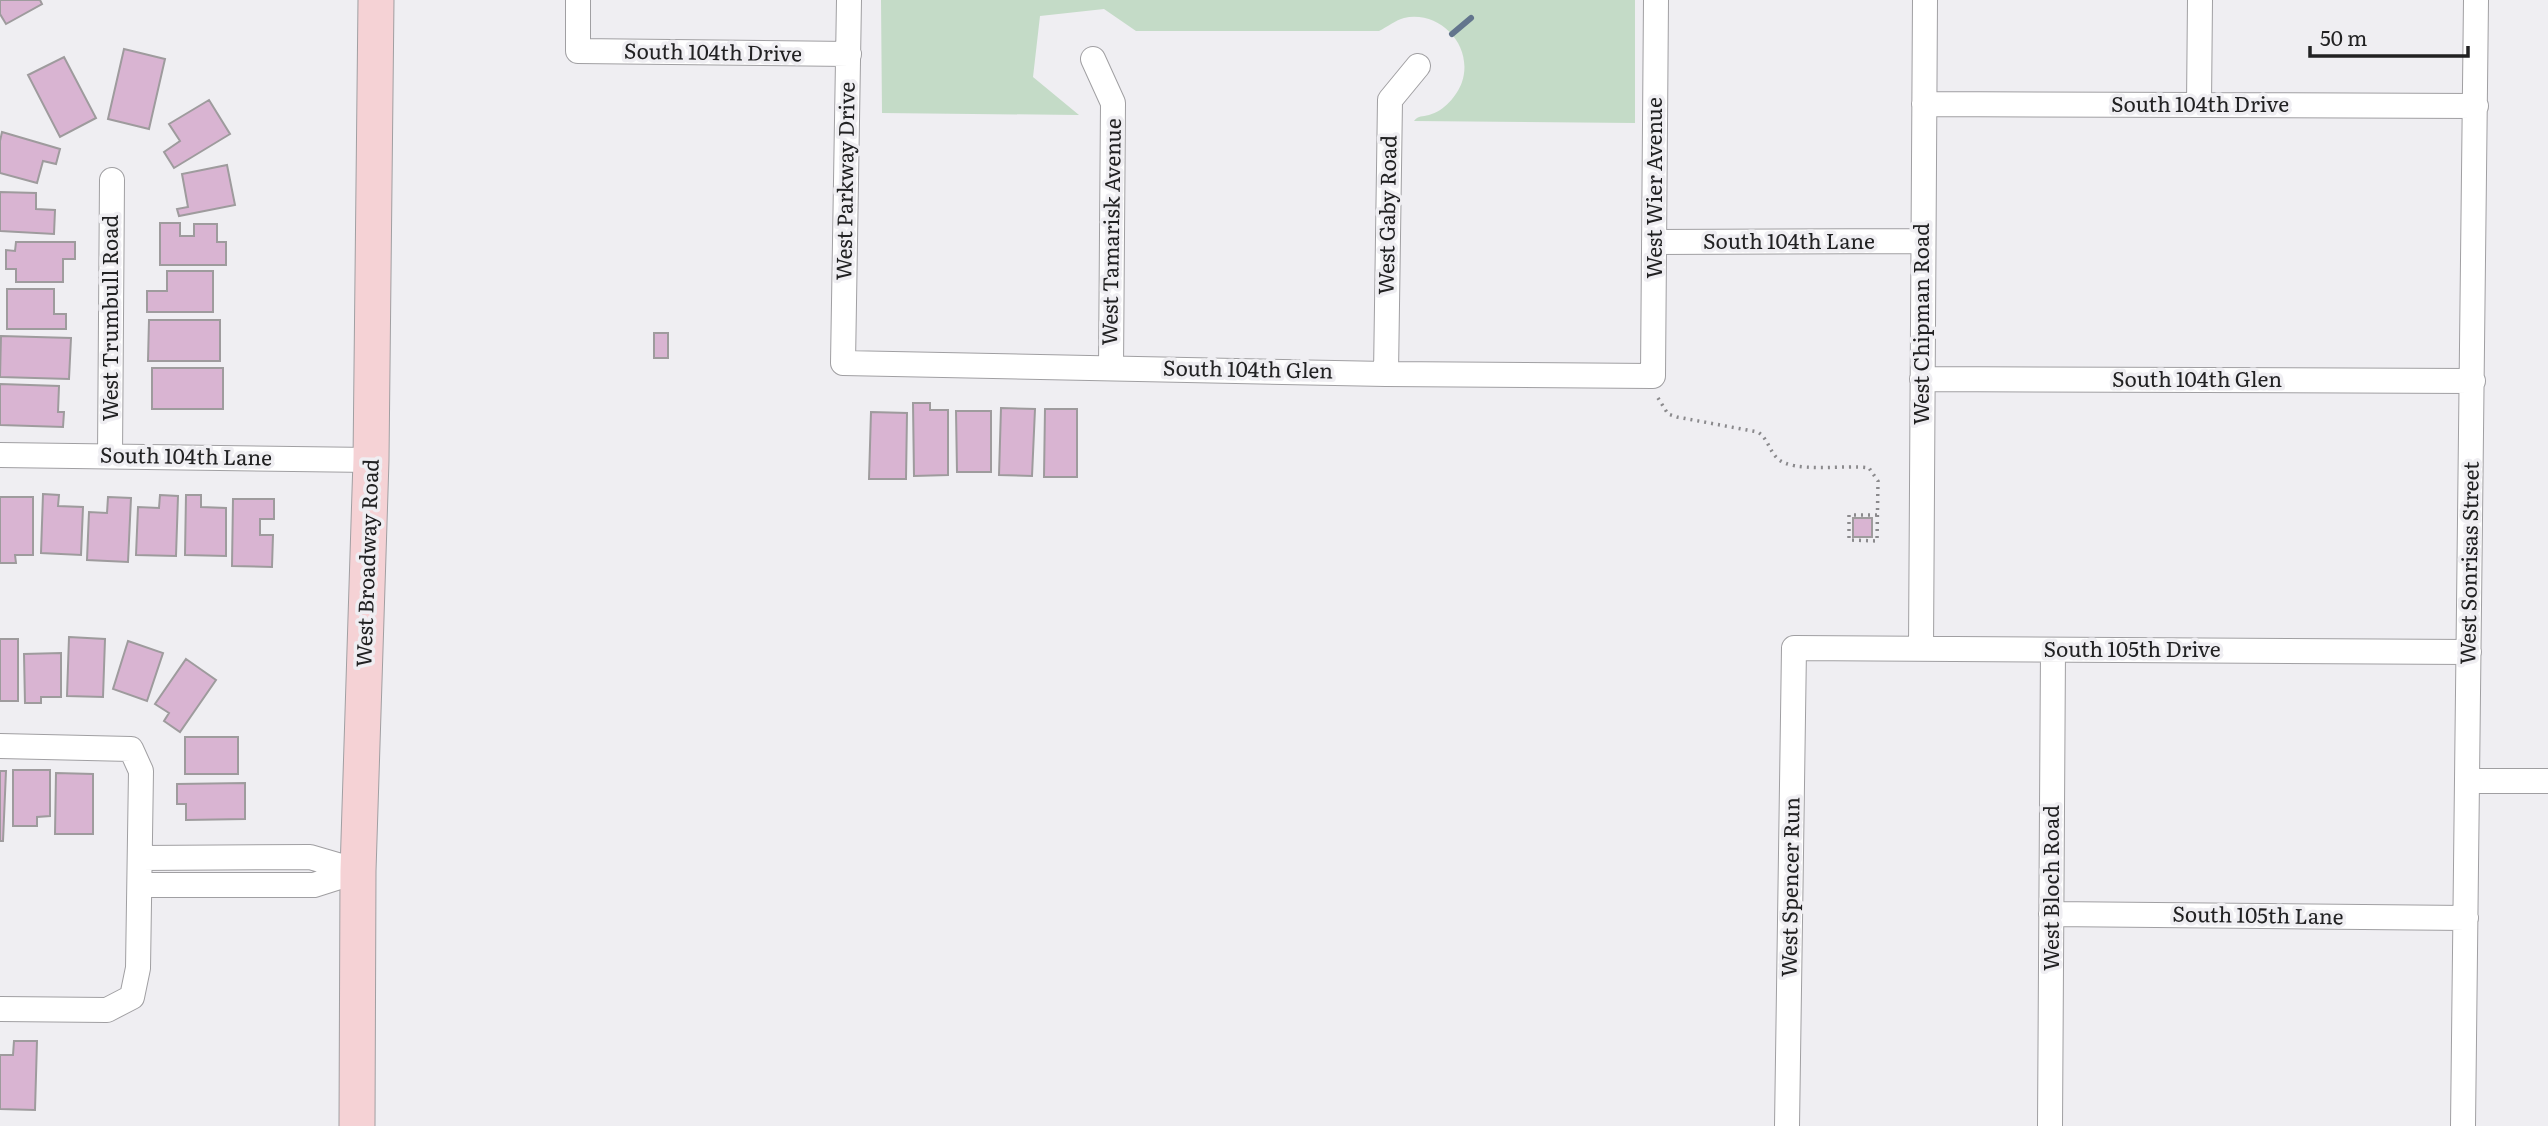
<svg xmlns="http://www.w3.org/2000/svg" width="2548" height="1126" font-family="Literata,serif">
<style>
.green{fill:#c4dbc7}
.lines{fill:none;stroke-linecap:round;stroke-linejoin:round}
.stream{stroke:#63758d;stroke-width:6}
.building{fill:#d9b4d2;stroke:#9e9b9d;stroke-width:2}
.minor-casing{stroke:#a09fa2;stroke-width:26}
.secondary-casing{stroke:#a09fa2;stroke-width:37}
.path{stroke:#8a898c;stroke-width:3.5;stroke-dasharray:2 5;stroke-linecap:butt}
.minor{stroke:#fff;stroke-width:24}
.secondary{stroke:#f5d2d5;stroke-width:35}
.labels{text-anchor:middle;stroke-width:7;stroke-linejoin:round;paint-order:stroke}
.street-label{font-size:21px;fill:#212122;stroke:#efeef2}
</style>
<rect width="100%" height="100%" fill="#efeef2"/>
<path class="green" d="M881,0h754v123l-221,-2c5,-6 8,-4 15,-6 15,-4 28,-19 33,-33 12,-36 -22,-72 -58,-64 -8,2 -17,9 -25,13h-243l-32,-22 -64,7 -7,61 46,38 -197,-2z"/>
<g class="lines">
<path class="stream" d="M1452,34l19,-16"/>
</g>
<path class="building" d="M0,0h40l2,4 -36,20 -6,-10z
M124,49l41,10 -16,70 -41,-10z
M64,57l32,61 -36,19 -32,-62z
M209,100l21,34 -56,34 -10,-16 16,-11 -11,-17z
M2,132l58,17 -4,15 -13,-3 -6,22 -37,-10v-32z
M227,165l8,40 -56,11 -2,-7 11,-2 -6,-33z
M0,192l36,1v16l19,1 -1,24 -54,-3z
M160,223h20v13h14v-12h23v18h9v23h-66z
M16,242h59v17h-12v23h-47v-13h-10v-19l9,1z
M167,271h46v41h-66v-21h20z
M7,289h47v25h12v15h-59z
M149,320h71v41h-72z
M654,333h14v25h-14z
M1,336l70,2 -2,41 -69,-2z
M152,368h71v41h-71z
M0,384l59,2 -1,26h6l-1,15 -63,-2z
M913,403h17v7h18v65l-34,1z
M1001,408l34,1 -3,67 -33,-1z
M1045,409h32v68h-33z
M956,411h35v61h-34z
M871,412l36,1 -1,66h-37z
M43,494l16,1 -1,11 25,1 -2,48 -40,-2z
M160,495l18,1 -2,60 -40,-1 2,-48 21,1z
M186,495h15v12l25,1v48l-41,-1z
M0,497h33v58h-18l1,8h-16z
M108,497l23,1 -3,64 -41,-2 2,-48 18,1z
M233,499h41v20h-14v16h13l-1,32 -40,-1z
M1853,518h19v19h-19z
M69,637l36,2 -2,58 -36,-1z
M0,639h18v62h-18z
M128,641l35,12 -16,48 -34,-12z
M61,653v44h-20v6h-16l-1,-49z
M186,659l30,21 -36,52 -16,-11 5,-8 -14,-9z
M185,737h53v37h-53z
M13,770h37v46l-13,1v9h-24z
M0,771h6l-3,70h-3z
M56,773l37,1v60h-38z
M245,783v36l-59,1v-16h-9v-20z
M14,1041h23l-2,69 -35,-1v-54h13z"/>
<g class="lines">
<defs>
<path id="minor" d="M578,0v51l271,3
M849,0l-6,363 543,11 267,2 3,-376
M1093,59l20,44 -2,264
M1924,104l552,2
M2199,105l1,-105
M1654,242l269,-1
M1386,374l4,-274 28,-34
M1922,379l551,2
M0,455l371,5
M110,456l2,-276
M1921,649l4,-649
M0,746l131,3 10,22 -3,197 -6,29 -25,13 -107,-1
M2467,781h81
M140,858l170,-1 48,14
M140,885h174l44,-14
M2051,914l415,4
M1787,1126l7,-478 675,4
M2050,1126l3,-476
M2463,1126l13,-1126"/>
<path id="secondary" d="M357,1126l1,-255 13,-411 5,-460"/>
</defs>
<use href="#minor" class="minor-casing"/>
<use href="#secondary" class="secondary-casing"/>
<path class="path" d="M1658,398l10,16 9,3 81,15c10,7 11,18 19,26 15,16 71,6 92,10l9,13 -1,60 -28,-1v-25h28"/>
<use href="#minor" class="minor"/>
<use href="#secondary" class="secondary"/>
</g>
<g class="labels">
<g class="street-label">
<text transform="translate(713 53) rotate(1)" y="7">South 104th Drive</text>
<text x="2200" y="112">South 104th Drive</text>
<text transform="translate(846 181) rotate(-89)" y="7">West Parkway Drive</text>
<text transform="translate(1655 188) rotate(-90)" y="7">West Wier Avenue</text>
<text transform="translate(1388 215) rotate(-89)" y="7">West Gaby Road</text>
<text transform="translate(1112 232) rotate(-89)" y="7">West Tamarisk Avenue</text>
<text x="1789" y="249">South 104th Lane</text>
<text transform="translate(111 318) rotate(-90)" y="7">West Trumbull Road</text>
<text transform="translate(1922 324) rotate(-90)" y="7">West Chipman Road</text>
<text transform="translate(1248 370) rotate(1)" y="7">South 104th Glen</text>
<text x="2197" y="387">South 104th Glen</text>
<text transform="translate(186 457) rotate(1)" y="7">South 104th Lane</text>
<text transform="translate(368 563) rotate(-88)" y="7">West Broadway Road</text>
<text transform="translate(2470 563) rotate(-89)" y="7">West Sonrisas Street</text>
<text x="2132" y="657">South 105th Drive</text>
<text transform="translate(1791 887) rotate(-89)" y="7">West Spencer Run</text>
<text transform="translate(2052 888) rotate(-90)" y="7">West Bloch Road</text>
<text transform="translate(2258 916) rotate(1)" y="7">South 105th Lane</text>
</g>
</g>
<path d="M2310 46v10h158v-10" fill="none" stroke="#212122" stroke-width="3.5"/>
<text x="2320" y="46" font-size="21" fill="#212122" stroke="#efeef2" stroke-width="5" paint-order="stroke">50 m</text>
</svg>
